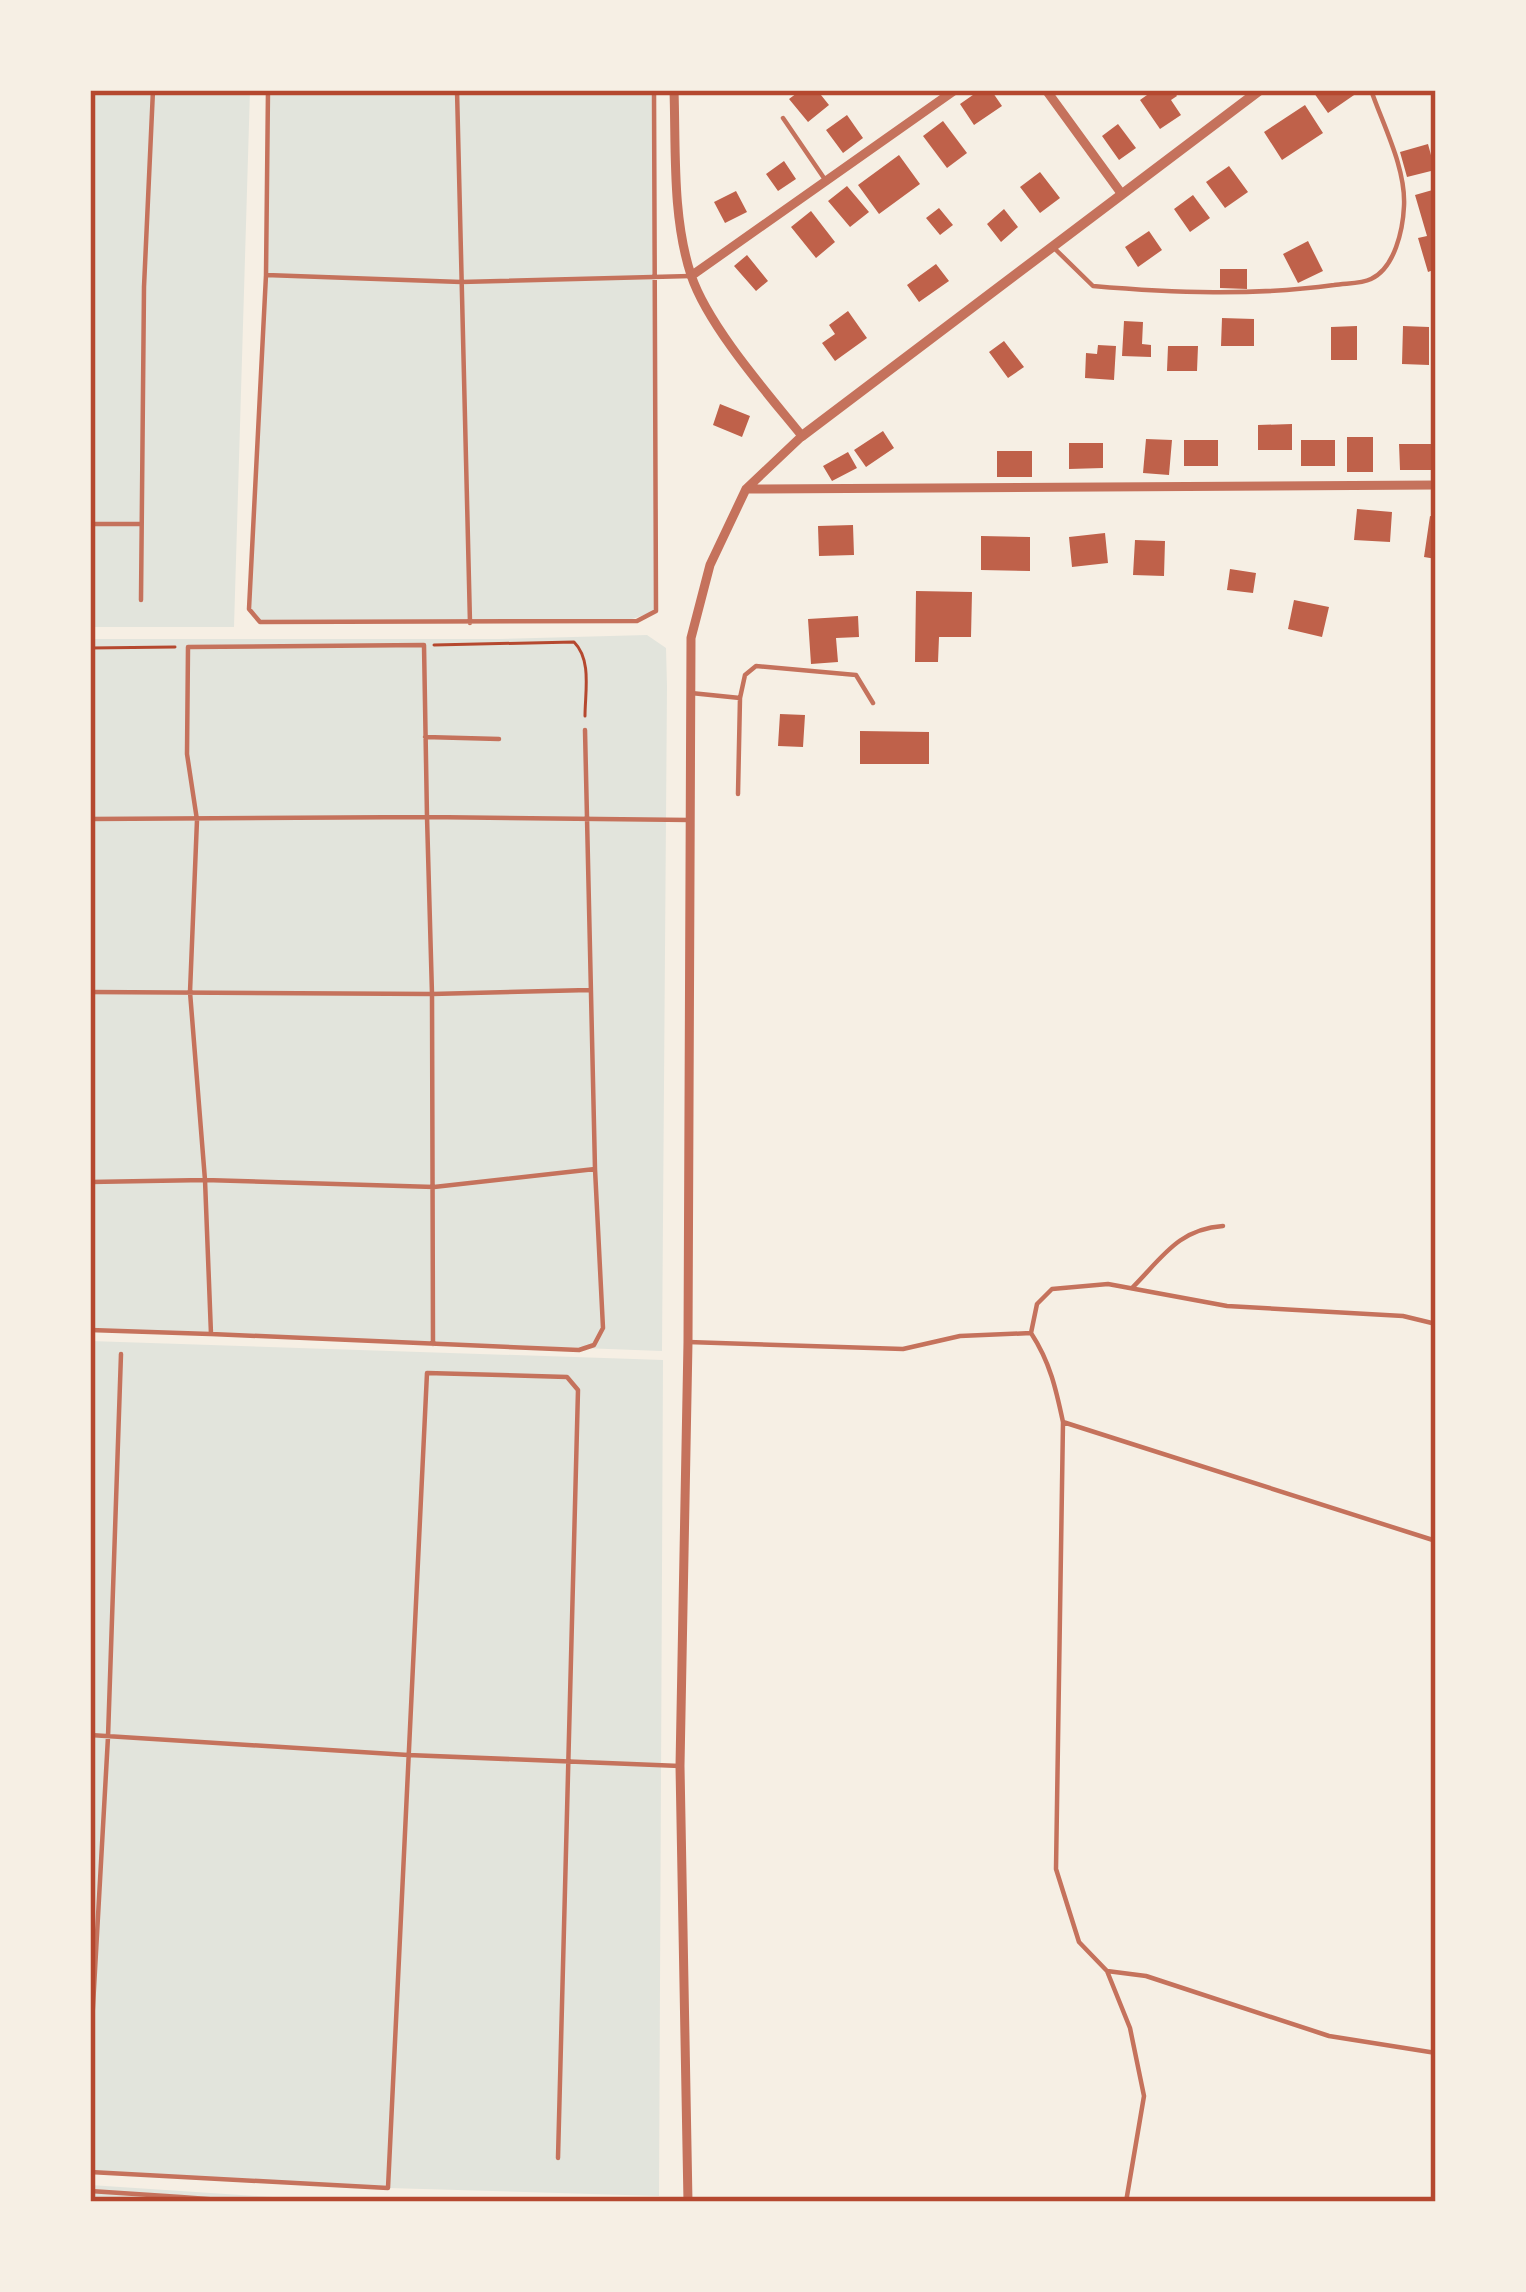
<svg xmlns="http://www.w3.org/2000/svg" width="1526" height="2292" font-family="'Sofia Sans Condensed',sans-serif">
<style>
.green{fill:#e2e4dc}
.building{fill:#bf614a}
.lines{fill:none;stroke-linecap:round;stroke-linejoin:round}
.path{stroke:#b5482f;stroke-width:3}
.service{stroke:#c5725c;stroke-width:4.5}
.minor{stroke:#c5725c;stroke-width:9}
.tertiary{stroke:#c5725c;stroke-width:10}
.neatline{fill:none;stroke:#b5482f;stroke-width:4.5}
</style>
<rect width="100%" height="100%" fill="#f6efe4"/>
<path class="green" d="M90,90h160l-16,537h-144z
M268,90h386l2,521 -30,10 -366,1 -11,-13 17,-334z
M647,635l19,13 1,38 -5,665 -572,-21v-691h410z
M90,1341l573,19 -4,836 -271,-8 -298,-16z
M90,2185l258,17h-258z"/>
<path class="building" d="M801,90h16l12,15 -21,17 -19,-23z
M980,90h11l11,16 -28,19 -14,-21z
M1154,90h19l4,6 -6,4 10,15 -21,14 -20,-29z
M1318,90h37l2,3 -29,20 -14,-20z
M1305,105l18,28 -41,27 -18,-28z
M847,115l16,23 -20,15 -17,-23z
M943,121l24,32 -20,15 -24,-32z
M1118,124l18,24 -17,12 -17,-24z
M1428,144l7,26 -28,7 -7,-25z
M899,155l21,29 -41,30 -21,-29z
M784,161l12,18 -18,12 -12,-17z
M1229,166l19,26 -23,16 -19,-26z
M1040,172l20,26 -20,15 -20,-26z
M847,186l22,26 -19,15 -22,-26z
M1436,189v80l-8,3 -10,-34 9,-2 -12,-41z
M736,191l11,21 -22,11 -11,-21z
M1193,195l17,23 -20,14 -16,-23z
M939,208l14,17 -13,10 -14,-17z
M1004,209l14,18 -17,15 -14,-18z
M811,211l24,31 -19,16 -25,-31z
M1149,231l13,19 -24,17 -13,-20z
M1308,241l15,30 -25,12 -15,-29z
M747,255l21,26 -12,10 -22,-25z
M936,264l13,17 -30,21 -12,-17z
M1220,269h27v20l-27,-1z
M848,311l19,27 -32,23 -13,-18 13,-9 -6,-9z
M1222,318l32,1v27h-33z
M1124,321l19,1 -1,22 9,1v12l-29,-1z
M1357,326v34h-26v-33z
M1403,326l26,1v38l-27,-1z
M1004,341l20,26 -16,11 -19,-26z
M1098,345l18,1 -2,34 -29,-2 1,-25 11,1z
M1168,346h30l-1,25h-30z
M720,404l30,12 -8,21 -29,-12z
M1292,424v26h-34v-25z
M883,431l11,17 -28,19 -12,-17z
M1347,437h26v35h-26z
M1146,439l26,1 -3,35 -26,-2z
M1184,440h34v26h-34z
M1301,440h34v26h-34z
M1069,443h34v25l-34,1z
M1399,444h35v26h-34z
M997,451h35v26h-35z
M848,452l9,16 -25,13 -9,-15z
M1357,509l35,3 -2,30 -36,-2z
M1430,516l6,1v42l-12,-2z
M853,525l1,30 -35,1 -1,-30z
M1105,533l3,30 -36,4 -3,-30z
M981,536l49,1v34l-49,-1z
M1135,540l30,1 -1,35 -31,-1z
M1230,569l26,4 -3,20 -26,-3z
M916,591l56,1 -1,45h-32l-1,25h-23z
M1294,600l35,7 -7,30 -34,-8z
M858,616l1,21 -23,1 2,24 -27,2 -3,-45z
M780,714l25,1 -2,32 -25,-1z
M860,731l69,1v32h-69z"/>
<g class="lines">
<path class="path" d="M434,645l140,-3c18,18 11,50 11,74
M90,648l85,-1"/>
<path class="service" d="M268,90l-2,185 -17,334 11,13 377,-1 19,-10 -2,-521
M457,90l13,533
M783,118l43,63
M1053,247l40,39c80,7 161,10 241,-1 11,-2 27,-1 37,-6 24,-11 32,-50 33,-73 2,-38 -21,-81 -33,-116
M266,275l195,7 230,-6
M90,524h51
M141,600l3,-313 9,-197
M691,693l49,5 5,-23 11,-9 100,9 17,28
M425,737l74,2
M738,794l2,-96
M90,819l337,-2 -3,-172 -236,2 -1,107 10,66 -7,172 15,188 6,154 368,16 15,-5 9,-17 -8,-159
M90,992l342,2 -5,-177 263,3
M90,1182l115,-2 229,7 161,-18 -10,-439
M1132,1288c30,-30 46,-59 91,-62
M90,1330l120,4
M1031,1333l6,-29 15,-15 56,-5 119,22 176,10 33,8
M688,1342l215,7 57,-13 71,-3c19,29 25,56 32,89l-7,447 23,73 28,29 23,57 14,68 -18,106
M433,1344l-1,-350 157,-4
M1063,1422l373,119
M90,1735l318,20 272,11
M1107,1971l39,5 183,60 107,17
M90,2060l18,-323 13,-383
M90,2172l298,16 39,-815 140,4 11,13 -20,768
M90,2191l91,6v5
M181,2197l66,5
M1433,2202l3,-59"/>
<path class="minor" d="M674,90c2,60 -2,127 17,185 17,51 77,119 111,161l-56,53 -36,76 -19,73 -3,704 -8,424 8,436
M1046,90l75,103
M691,276l264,-186
M746,489l690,-4"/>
<path class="tertiary" d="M802,436l458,-346"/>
</g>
<rect width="1526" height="2292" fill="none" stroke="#f6efe4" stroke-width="186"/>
<rect x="93" y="93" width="1340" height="2106" class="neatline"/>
</svg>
